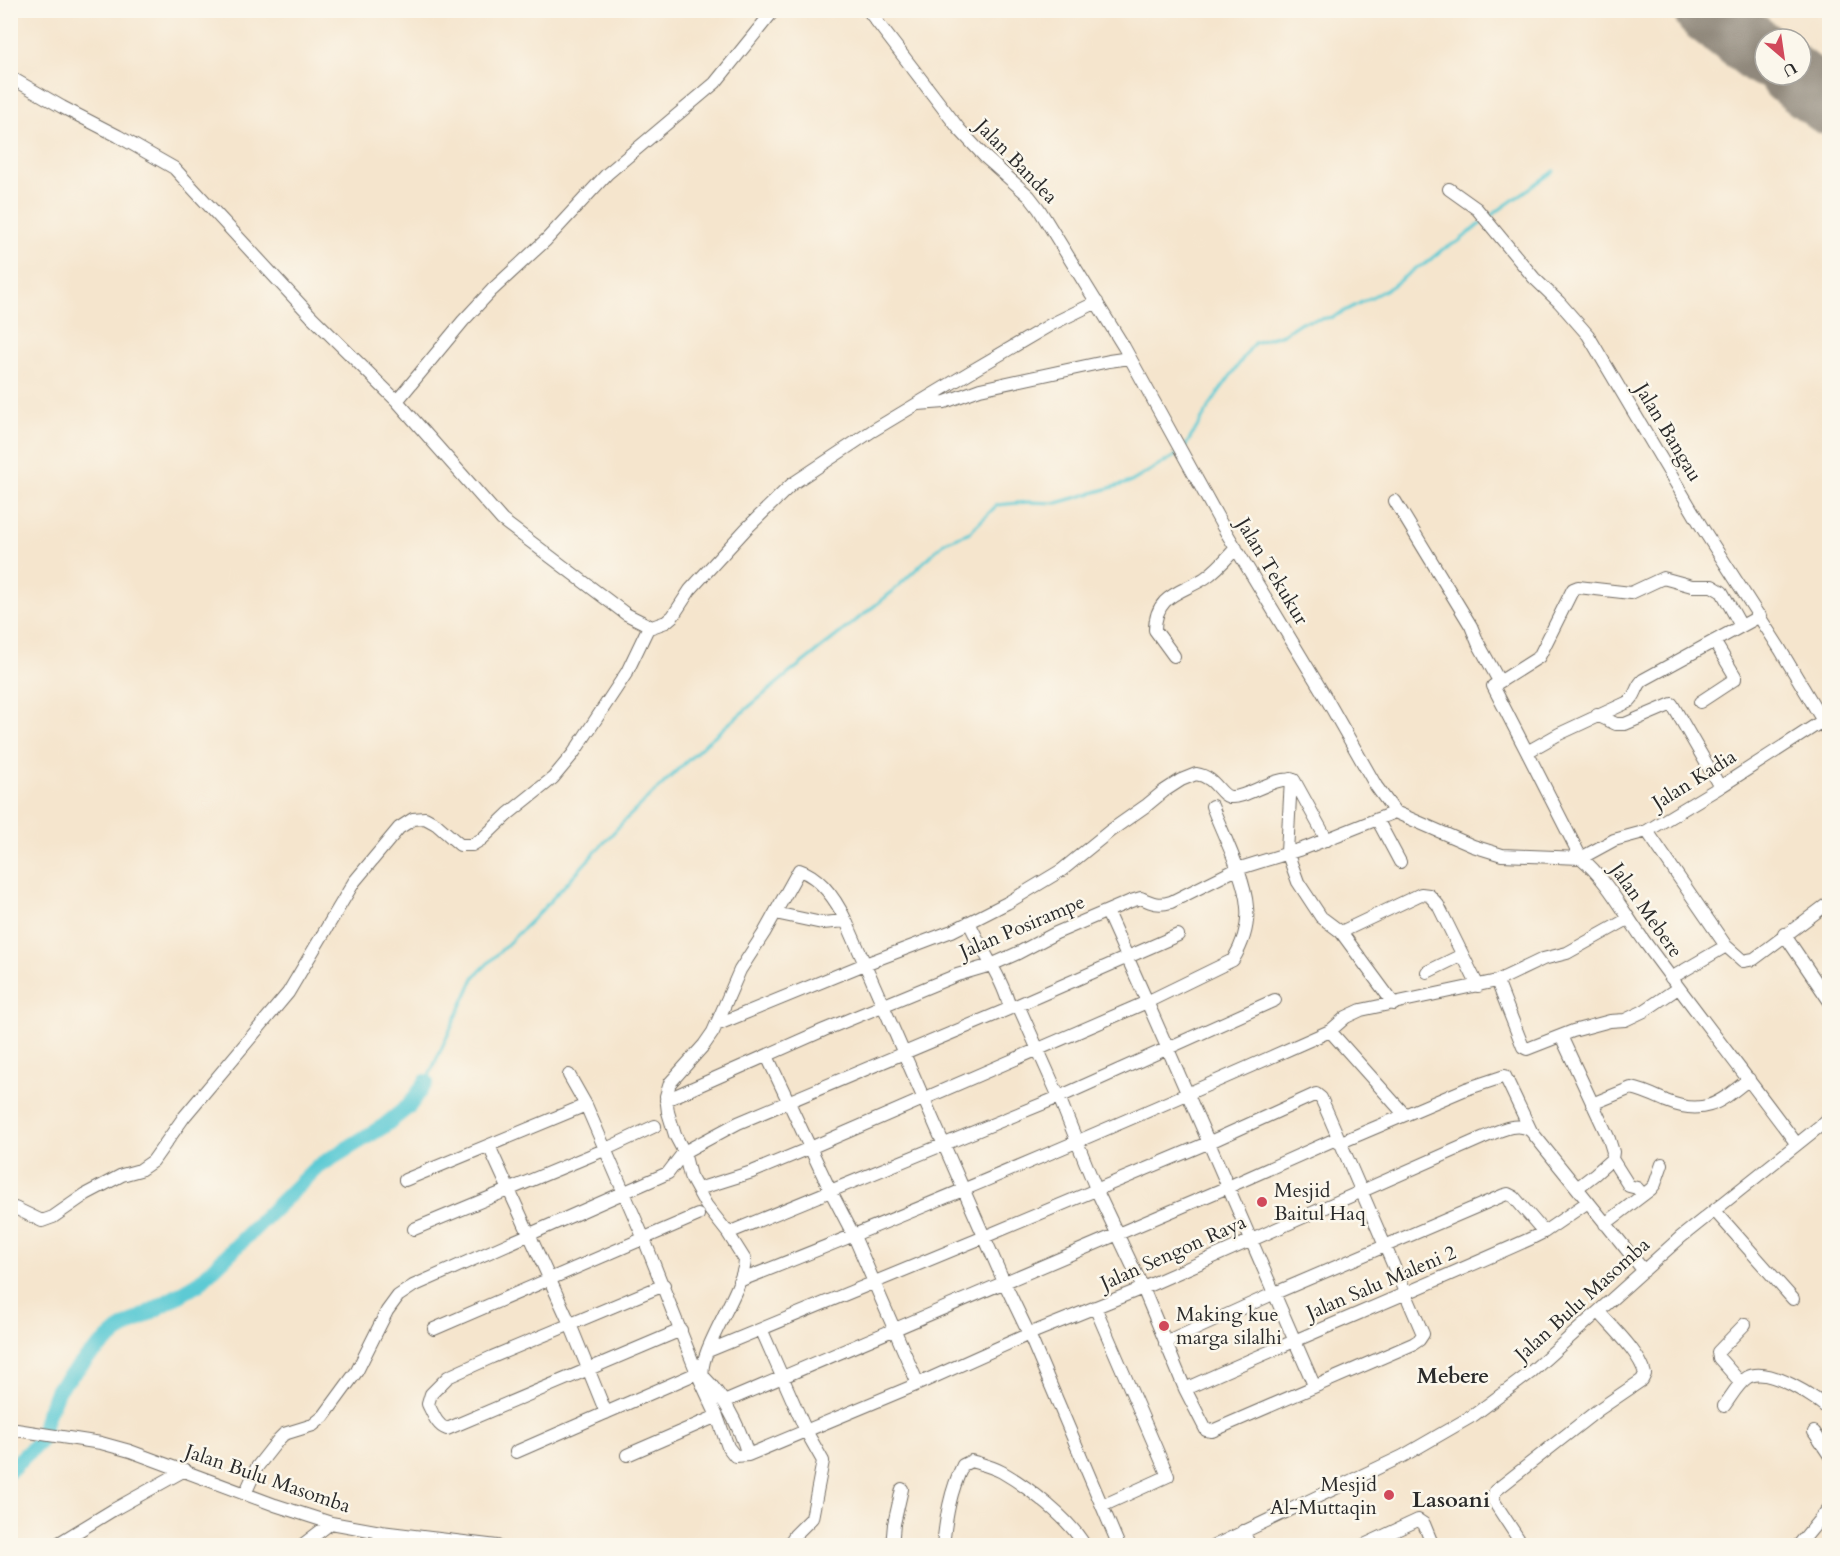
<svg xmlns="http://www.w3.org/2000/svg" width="1840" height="1556" font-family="Cardo,serif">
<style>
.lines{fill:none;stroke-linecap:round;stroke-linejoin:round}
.stream{stroke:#5dcad4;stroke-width:3}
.river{stroke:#5dcad4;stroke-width:16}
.runway{stroke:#90887c;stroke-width:63}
.minor-casing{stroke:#726c64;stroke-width:14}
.minor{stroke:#fff;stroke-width:12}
.poi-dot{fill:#d1495b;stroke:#fbf7ec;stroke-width:2}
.labels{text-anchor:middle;stroke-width:5;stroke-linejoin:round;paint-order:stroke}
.street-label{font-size:20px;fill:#2b2b2b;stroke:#fbf7ec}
.poi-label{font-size:20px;fill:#2b2b2b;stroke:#fbf7ec;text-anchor:start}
.quarter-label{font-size:22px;font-weight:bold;fill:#2b2b2b;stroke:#fbf7ec}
</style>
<rect width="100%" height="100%" fill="#fbf7ec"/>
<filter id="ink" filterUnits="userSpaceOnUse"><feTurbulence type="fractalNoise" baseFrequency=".0167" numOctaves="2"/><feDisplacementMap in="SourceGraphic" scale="12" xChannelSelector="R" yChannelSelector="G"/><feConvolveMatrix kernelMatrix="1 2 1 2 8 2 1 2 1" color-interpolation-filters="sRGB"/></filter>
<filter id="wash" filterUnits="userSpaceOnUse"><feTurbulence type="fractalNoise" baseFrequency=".008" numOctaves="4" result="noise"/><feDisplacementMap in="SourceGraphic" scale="24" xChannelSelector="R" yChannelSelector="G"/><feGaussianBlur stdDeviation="1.35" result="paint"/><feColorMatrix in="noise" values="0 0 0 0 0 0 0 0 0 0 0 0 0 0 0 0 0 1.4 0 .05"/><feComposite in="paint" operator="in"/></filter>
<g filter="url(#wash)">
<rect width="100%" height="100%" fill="#f5e5cd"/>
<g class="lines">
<path class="stream" d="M1489,217l65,-46
M1185,447l31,-51 38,-53 29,-9 18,-12 32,-5 58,-30 25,-19 9,-4 18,-15 16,-8 25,-20
M426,1082l49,-106 66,-65 82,-89 84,-80 80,-67 105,-83 53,-50 25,-10 27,-27 31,-3 29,1 74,-21 47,-28"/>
<path class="river" d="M10,1470l30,-29 6,-23 12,-29 30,-32 30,-26 80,-47 119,-117 67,-41 25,-20 17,-24"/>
<path class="runway" d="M1705,10l60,46
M1791,75l39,29"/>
</g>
</g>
<g filter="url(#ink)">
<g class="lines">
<defs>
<path id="minor" d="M868,10l91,119 26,28 44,39 10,13 85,138 99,180 103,171 50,88 19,26
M10,77l52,30 56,29 56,32 137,148 86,85 105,119 124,94 26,13 14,-5 7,-6 17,-26 56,-61 46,-45 80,-53 98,-59 80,-47 47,-23
M1449,189l28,20 57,69 25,24 29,33 115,194 77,120 43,72 7,16
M397,401l66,-80 29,-31 54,-50 61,-66 108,-91 59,-73
M918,404l27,-2 35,-13 129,-28 21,-3
M1395,501l76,125 7,17 21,38
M1760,616l-117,64c-8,7 -6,16 -15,22l-69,32 -32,18 54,106 33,-18 33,-9 73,-44 110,-71
M1174,656l-19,-26c0,-36 27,-37 50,-52 12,-8 22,-20 31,-30
M1700,702l35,-23v-3l-21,-35
M1597,715l19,9h9l47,-20 48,83
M1527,752l-34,-66 46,-29 34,-68 5,-2 53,6 32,-15 29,8h20l10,6 19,34
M1291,779l-4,73 11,30 23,35 20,15 53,72
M1395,812l78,34 29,9 79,3c26,21 46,60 66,87 49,67 100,132 149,198
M1377,819l23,43
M1647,831l79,115 17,15 11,-2 76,-57
M1107,912c71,157 138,315 207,473
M775,913l47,10 24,-2
M969,922c13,30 33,55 41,86
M1341,932l80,-38 8,1 9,10 40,81
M1784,934l46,68
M1427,972l35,-17
M1671,978l55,-32
M1497,981l26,66 4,2 46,-18 37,-10 15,-1 19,-9 34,-23
M716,1025l149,-61 87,-33 55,-28 55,-33 48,-39 37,-26 17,-14 17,-11 15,-6c20,3 23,21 34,23 17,2 42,-21 64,-17l33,60
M1330,1031l75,84
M1561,1036l48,103 4,13 -1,7 17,27 8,2 6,7
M767,1056l63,134 24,46 64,148
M569,1075l17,30 58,134 53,134 20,43 11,31 7,9 13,-1 170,-71 111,-50 114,-46 339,-150c15,-6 35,-18 49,-7l113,140
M666,1100l158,-70 133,-55 34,-10 27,-12 38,-20 75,-32 10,-3c11,5 17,8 30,4l66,-33 68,-21 90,-36
M1592,1104l39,-16c12,2 24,8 35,13 39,16 54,1 83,-22
M1339,1143l127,-54 39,-13 26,55
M489,1146l81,178 36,89
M405,1180l181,-75
M1577,1188l18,-14 17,-15
M698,1189l54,-17 58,-24 337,-146 86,-42c9,-15 16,-34 14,-53 -2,-30 -24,-72 -35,-101
M10,1209l5,-1 27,13 11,-4 33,-23 36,-19 18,-5 13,-9 31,-44 104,-124 66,-111 45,-54 14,-9 12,-1 11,6 24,21h12l10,-6 26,-25 45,-36 20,-24 54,-82 22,-46
M1715,1211l78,88
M1605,1224l46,-35 4,-5 7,-20
M414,1229l190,-79 51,-24
M728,1233l331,-136 216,-97
M739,1281c199,-78 395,-163 591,-250l16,-14 15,-7 136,-29 46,-22 24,-6 61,-34
M664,1285l-172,72 -44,20 -17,17 -3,10c5,10 9,22 19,25l234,-99
M1095,1307l73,169 -66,30
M434,1329l264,-114
M762,1331l44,100 17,30 -11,57 -17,17 -7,11
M1165,1343l110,-50 229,-98 4,-1 6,3 30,35
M708,1351l276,-114 226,-95 106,-48 5,4 8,18 94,218 -4,6 -6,4 -201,87 -6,-1 -21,-41 -42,-101 -47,-99 -37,-92 -41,-92
M1741,1383l-22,-25 -1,-6 27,-28
M1185,1389c115,-52 232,-99 347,-151l12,-6 44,-30
M724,1402l504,-215 110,-49
M1724,1406c7,-9 14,-23 24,-29 20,-11 68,20 82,34
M10,1429l91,14 29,8 145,54 56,18 50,9 116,14
M1814,1432l16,24
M516,1452l181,-79
M627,1455l90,-39
M748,1455c-9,-30 -23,-57 -45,-79 -6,-24 41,-86 42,-116l-17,-27 -22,-28 -16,-29 -6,-24 -9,-17 -7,-23 -2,-16 4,-13 34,-38 9,-13 27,-62 24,-37 35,-63c22,7 38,32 47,51l158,361 25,52 90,212
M245,1494l12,-27 22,-28 5,-5 29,-9 11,-9 33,-45 30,-60 11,-15 15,-10 255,-113 16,-21 54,-29 280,-118 160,-70
M1243,1531l7,15
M54,1546l59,-36 72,-40
M301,1546l30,-23
M377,1546l4,-14
M892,1546l2,-22 8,-35
M943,1546c3,-28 7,-55 20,-81l8,-4c10,3 22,6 31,11 26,15 68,47 83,74
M1214,1546l189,-90 71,-41 56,-42 151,-136 149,-119
M1362,1546l56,-26 6,4 9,22
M1523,1546l-30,-46 2,-9 103,-81 44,-30 3,-6c-5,-21 -32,-46 -46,-62
M1798,1546l32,-39"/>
</defs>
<use href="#minor" class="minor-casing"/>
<use href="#minor" class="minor"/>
</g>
</g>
<g class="poi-dot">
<circle cx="1262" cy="1202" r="6"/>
<circle cx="1164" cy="1326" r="6"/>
<circle cx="1389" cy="1495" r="6"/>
</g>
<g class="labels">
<g class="street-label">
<text transform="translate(1017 161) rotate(46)" y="7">Jalan Bandea</text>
<text transform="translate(1669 432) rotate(59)" y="7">Jalan Bangau</text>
<text transform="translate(1273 571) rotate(59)" y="7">Jalan Tekukur</text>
<text transform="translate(1694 779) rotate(-32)" y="7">Jalan Kadia</text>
<text transform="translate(1647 910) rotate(55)" y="7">Jalan Mebere</text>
<text transform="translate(1022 926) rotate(-23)" y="7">Jalan Posirampe</text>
<text transform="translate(1173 1252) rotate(-24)" y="7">Jalan Sengon Raya</text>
<text transform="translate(1381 1282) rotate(-23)" y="7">Jalan Salu Maleni 2</text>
<text transform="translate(1582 1299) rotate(-42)" y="7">Jalan Bulu Masomba</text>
<text transform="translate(268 1478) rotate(19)" y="7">Jalan Bulu Masomba</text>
</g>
<g class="poi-label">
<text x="1274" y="1197">Mesjid<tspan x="1274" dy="23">Baitul Haq</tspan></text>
<text x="1176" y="1321">Making kue<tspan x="1176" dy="23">marga silalhi</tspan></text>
<text x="1377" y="1491" text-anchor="end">Mesjid<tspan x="1377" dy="23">Al-Muttaqin</tspan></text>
</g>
<g class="quarter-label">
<text x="1453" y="1383">Mebere</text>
<text x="1451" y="1507">Lasoani</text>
</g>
</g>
<rect width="1840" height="1556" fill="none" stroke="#fbf7ec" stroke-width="36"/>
<g transform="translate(1783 57) rotate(151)"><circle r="28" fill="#fbf7ec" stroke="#a8a59f" stroke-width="1.5"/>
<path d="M0-4.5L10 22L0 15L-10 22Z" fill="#d1495b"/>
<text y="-9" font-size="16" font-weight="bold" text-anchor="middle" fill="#2b2b2b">U</text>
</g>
</svg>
